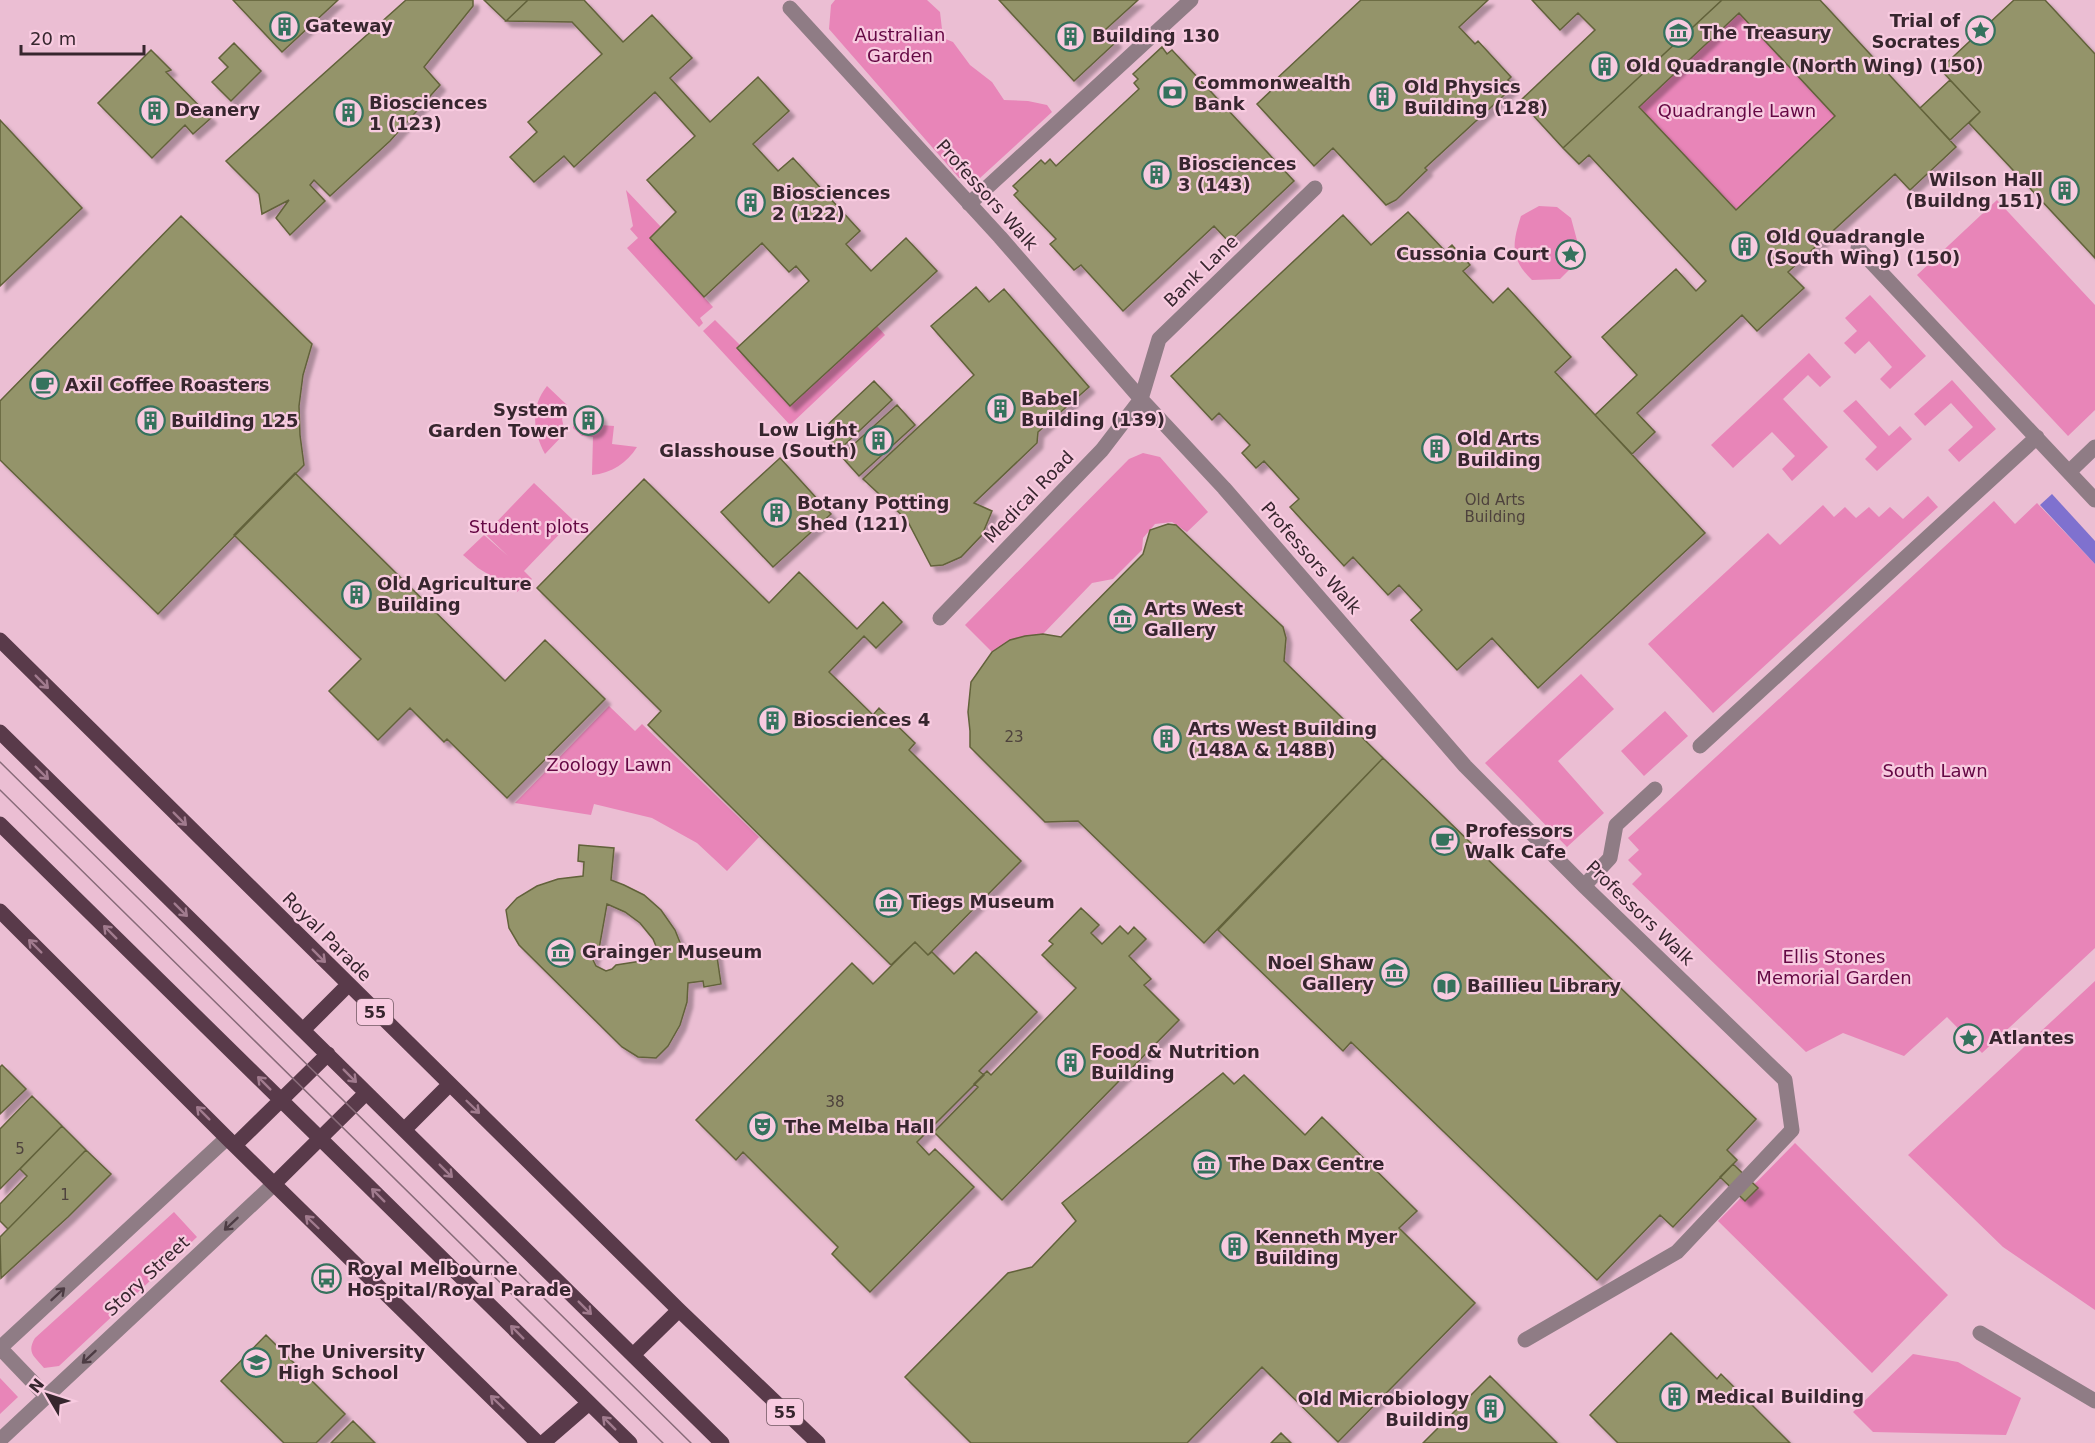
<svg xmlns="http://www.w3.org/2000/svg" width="2095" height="1443" font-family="'DejaVu Sans',sans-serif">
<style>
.green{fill:#e885b8}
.water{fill:#7f71cf}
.building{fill:#94946b;stroke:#62623a;stroke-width:1.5;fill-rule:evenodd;filter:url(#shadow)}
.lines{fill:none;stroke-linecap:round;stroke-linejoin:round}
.minor{stroke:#8f7c85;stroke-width:15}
.major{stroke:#593a4a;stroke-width:15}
.tram{stroke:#886b79;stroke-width:1.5}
.oneway{stroke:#a17b8e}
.oneway2{stroke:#4d3c44}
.labels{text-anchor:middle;stroke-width:4.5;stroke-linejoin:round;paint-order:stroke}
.number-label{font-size:15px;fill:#4e423d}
.shield{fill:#f8cbe0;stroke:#715863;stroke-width:1.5}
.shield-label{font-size:16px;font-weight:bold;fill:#37262e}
.poi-label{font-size:18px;font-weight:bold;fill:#37262e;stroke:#f8cbe0;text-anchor:start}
.park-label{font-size:18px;fill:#650844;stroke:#f8cbe0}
.street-label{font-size:18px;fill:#37262e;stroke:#f8cbe0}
</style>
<defs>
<filter id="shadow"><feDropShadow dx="5.5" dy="5.5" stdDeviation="1.5" flood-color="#0004"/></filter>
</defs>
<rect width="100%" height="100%" fill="#ebbed3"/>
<path class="green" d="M835,0h92l13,12 3,26 10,4 17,23 22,17 12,18 24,1 19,4 5,7 -72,66h-21l-130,-149 2,-24z
M1739,13l96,103 -99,94 -97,-103z
M626,190l35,37 -11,11 63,69 -13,11 3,5 -4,4 -72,-79 11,-10 -8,-9 3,-3z
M1997,200l98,105v105l-27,26 -151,-161z
M1539,206l18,1 14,11 7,26 -2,19 -16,16 -28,1c-22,-21 -20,-36 -11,-64z
M1870,295l56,61 -36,33 -10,-10 12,-12 -23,-26 -14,13 -11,-11 13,-12 -12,-13z
M715,320l25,25 -3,3 53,58 87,-80 8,9 -95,90 -87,-94z
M1809,353l22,24 -11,10 -12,-12 -25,24 45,48 -36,34 -10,-12 13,-13 -23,-24 -39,36 -22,-23z
M1952,380l44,49 -37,33 -11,-12 25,-23 -22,-24 -26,23 -11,-12z
M547,386l20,19 -5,14 3,14 -20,21c-12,-22 -15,-47 2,-68z
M1856,400l33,36 11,-10 12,13 -35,32 -12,-12 12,-12 -34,-36z
M574,422h4v4l6,7h9l7,-8 14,1 -2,18 25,3c-10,16 -25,26 -45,28l1,-38 -11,-1 -9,-8z
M1143,453l17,4 48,55 -21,20 -15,-10 -17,2 -12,14 -1,12 -29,29 -21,4 -49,51c-21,2 -34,7 -51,18l-27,-27 164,-166z
M534,483l39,37 -49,51 8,8 -15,13 -39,-24 -15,-13 21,-20 24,21 -23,-22z
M1928,496l10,11 -225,206 -65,-69 120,-111 12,12 43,-40 11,12 11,-10 11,11 13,-11 10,10 11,-10 13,12z
M1994,501l21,23 22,-21 58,61v384l-113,105 -35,-36 -43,39 -61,-23 -37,19 -174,-168 10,-10 -14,-14 11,-10 -11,-12z
M1581,674l33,35 -56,52 46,52 -37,34 -82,-84z
M609,706l26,25 7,-7 117,113 -32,34 -30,-28 -45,-25 -58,-14 -3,11 -76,-12z
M1665,711l23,25 -44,40 -23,-25z
M2095,981v329l-92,-63 -95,-92z
M1795,1143l153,152 -76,78 -154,-152z
M174,1212l23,25 -138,129 -15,2c-9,-11 -18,-15 -9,-30z
M1913,1354l45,8 63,36 -15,37 -133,-3 -20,-20z
M0,1378l18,19 -18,17z"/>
<path class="water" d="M2052,494l43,47v23l-55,-59z"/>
<path class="building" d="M233,0h105l-56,52z
M406,0h67v6l-49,61 16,18 -50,56 -60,55 -16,-16 -4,5 15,16 -35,34 -14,-17 13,-18 -27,14 -3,-20 -33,-33z
M484,0h44l-22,21z
M528,0h56l39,42 29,-27 40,43 -22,20 40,44 48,-45 31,34 -36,33 25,27 15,-13 67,73 -14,13 25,27 35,-33 31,33 -147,135 -53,-58 72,-67 -13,-15 -7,6 -27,-29 -58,54 -54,-59 26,-26 -29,-32 48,-44 -40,-44 -81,75 -10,-11 -30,26 -24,-25 27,-25 -9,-10 74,-68 -30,-32 -66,-1z
M999,0h139l-33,30 11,12 -42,39z
M1361,0h127l-29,27 16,17 3,-3 33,36 -3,3 6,6 -89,82 2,2 -31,30 -10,5 -53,-57 -19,18 -57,-62 18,-17 -3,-4z
M1532,0h190l-159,148 -43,-47 75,-71 -17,-17 -18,17z
M1722,0h98l136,147 -46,43 -15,-16 -107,98 16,16 -47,43 -15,-16 -105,98 18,19 -23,22 -37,-39 42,-40 -35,-38 74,-68 20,22 10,-10 -117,-126 -10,9 -16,-16zM1739,13l96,103 -99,94 -97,-103z
M2014,0h31l50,54v204l-126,-135 11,-11 -40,-43z
M234,43l27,28 -30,30 -19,-19 16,-15 -9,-9z
M1162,47l5,7 5,-4 122,131 -65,61 -15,-16 -91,85 -42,-46 -7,5 -24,-26 6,-5 -42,-44 4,-4 -5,-5 28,-26 4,4 5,-5 6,7 83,-77 -5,-6 4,-4 -5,-5z
M151,50l20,20 -5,2 45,46 -18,16 -8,-9 -33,33 -54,-55z
M1950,80l30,32 -30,28 -30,-32z
M0,120l82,88 -82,78z
M1408,212l37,39 7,-6 18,20 -7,6 30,32 15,-15 63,69 -16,15 150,161 -167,155 -46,-50 -35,32 -46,-50 11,-10 -23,-25 -11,10 -35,-38 -9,9 -54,-59 9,-8 -35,-38 -8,7 -14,-15 8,-8 -31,-32 -7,7 -41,-44 172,-161 28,30z
M181,216l131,128 -9,31 -4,31 1,29 4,30 -146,149 -158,-154v-59z
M976,287l13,15 15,-13 85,98 -51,45 -1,11 -63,60 18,8 -10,24 -21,22 -18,8 -12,1 -24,-46 -44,-41 111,-104 -43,-49z
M874,381l18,19 -53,50 -18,-19z
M897,405l18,20 -56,51 -18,-20z
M577 421a12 12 0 1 1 24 0a12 12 0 1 1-24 0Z
M780,458l51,56 -58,53 -52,-55z
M295,473l210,208 40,-41 60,59 -98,99 -60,-59 -3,3 -34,-34 -32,32 -49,-49 32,-32 -127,-124z
M644,479l125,124 30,-31 58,57 26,-27 19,20 -26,26 -12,-12 -35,36 44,43 6,-7 36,35 -6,7 112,111 -93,94 -13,-13 -24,23 -243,-240 13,-14 -124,-123z
M1168,524l8,1 107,102 3,11 -2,23 99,97 -179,185 -126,-122 -33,1 -75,-75v-16l-2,-19 3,-30 21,-30 18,-12 15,-4 18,-2 18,3 82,-83 7,-24z
M1383,758l373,361 -29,31 10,10 -64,67 -13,-12 -63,65 -246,-238 -8,9 -125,-121z
M579,845l35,3 -3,32 13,5 20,10 17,15 14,20 10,25 31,-5 5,34 -17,3 -1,-6 -15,2 -1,19 -7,23 -12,21 -12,12 -18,-1 -16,-10 -103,-102 -10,-17 -3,-18 11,-12 20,-12 21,-7 25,-3 1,-14 -6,-1zM607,904l18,8 15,11 13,16 8,19 -45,7 -4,4 -6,2 -10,-5 -3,-6 2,-7 4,-4z
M1081,908l18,17 -8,8 11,11 18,-18 8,8 6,-7 12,12 -17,17 22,23 -7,6 35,35 -177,180 -68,-68 44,-45 -4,-3 13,-13 4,4 85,-87 -34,-33 11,-11 -4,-3z
M915,942l13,13 4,-3 22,22 22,-22 61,60 -58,59 5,4 -67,67 12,13 6,-6 39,38 -104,105 -38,-38 6,-7 -95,-95 -7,8 -40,-40 156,-157 21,21z
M2,1065l24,24 -26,25v-47z
M1223,1073l11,11 10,-9 61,60 17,-18 95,94 -18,17 76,75 -137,139 -76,-75 -75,76h-216l-66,-66 103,-104 24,-6 44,-46 -14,-18z
M32,1096l30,30 -62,63v-60z
M62,1126l24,24 -78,79 -8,-8v-17l27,-28 -7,-7z
M86,1150l25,24 -43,43 -67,61 -1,-41z
M1733,1164l25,24 -13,13 -25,-24z
M1671,1333l46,46 4,-5 69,69h-172l-28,-28z
M266,1335l79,79 -29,29h-32l-63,-62z
M1490,1376l67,67h-134z
M353,1421l22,22h-44z
M1281,1433l10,10h-20z"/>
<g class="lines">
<path class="minor" d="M790,8l210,229 141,162 83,89 241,278 119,120 201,194 7,50 -115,122 -152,88
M969,204l222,-204
M1858,248l237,252
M2069,472l26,-25
M940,618l162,-168 39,-51 18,-60 156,-151
M1700,746l337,-309
M1584,886l26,-28 6,-33 39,-36
M1980,1333l115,68
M0,1348l227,-210
M0,1348l47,49
M0,1440l274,-256"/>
<path class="major" d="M0,640l679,670 139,133
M0,732l722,711
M0,824l630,619
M0,911l227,227 311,305
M303,1030l45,-45
M404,1130l46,-46
M235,1145l93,-91
M274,1184l92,-91
M633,1355l46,-45
M543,1443l46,-40"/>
<path class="tram" d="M0,762l691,681
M0,790l663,653"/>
</g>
<defs><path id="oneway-shaft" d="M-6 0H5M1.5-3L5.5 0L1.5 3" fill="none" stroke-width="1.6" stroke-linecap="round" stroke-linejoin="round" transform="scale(1.5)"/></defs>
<g class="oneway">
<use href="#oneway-shaft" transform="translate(42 682) rotate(45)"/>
<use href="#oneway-shaft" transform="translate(42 773) rotate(45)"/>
<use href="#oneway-shaft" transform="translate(180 819) rotate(45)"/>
<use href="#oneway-shaft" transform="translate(181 910) rotate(45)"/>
<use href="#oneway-shaft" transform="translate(110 932) rotate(-135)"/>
<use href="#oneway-shaft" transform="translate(35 946) rotate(-135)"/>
<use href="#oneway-shaft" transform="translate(319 956) rotate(45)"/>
<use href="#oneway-shaft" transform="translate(350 1076) rotate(45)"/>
<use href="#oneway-shaft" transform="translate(264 1083) rotate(-135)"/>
<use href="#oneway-shaft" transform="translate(473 1107) rotate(44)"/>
<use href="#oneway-shaft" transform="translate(203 1113) rotate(-135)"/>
<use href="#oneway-shaft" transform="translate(446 1171) rotate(45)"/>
<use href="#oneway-shaft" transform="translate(378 1195) rotate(-135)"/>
<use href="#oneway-shaft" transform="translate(312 1222) rotate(-136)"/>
<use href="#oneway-shaft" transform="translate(585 1308) rotate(45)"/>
<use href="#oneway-shaft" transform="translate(517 1332) rotate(-135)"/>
<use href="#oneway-shaft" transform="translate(497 1402) rotate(-136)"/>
<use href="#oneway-shaft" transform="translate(609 1423) rotate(-135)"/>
</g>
<g class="oneway2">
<use href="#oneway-shaft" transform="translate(231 1224) rotate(137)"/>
<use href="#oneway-shaft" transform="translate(58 1294) rotate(-43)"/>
<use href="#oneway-shaft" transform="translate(89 1357) rotate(137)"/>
</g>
<defs>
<symbol id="building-ring" viewBox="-11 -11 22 22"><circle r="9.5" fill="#f8cbe0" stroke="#35725d" stroke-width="1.5"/><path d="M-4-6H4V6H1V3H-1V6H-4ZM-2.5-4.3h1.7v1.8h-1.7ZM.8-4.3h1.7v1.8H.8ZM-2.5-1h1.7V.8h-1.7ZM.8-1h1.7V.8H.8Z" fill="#35725d"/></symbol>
<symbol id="sight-ring" viewBox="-11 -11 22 22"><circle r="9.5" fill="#f8cbe0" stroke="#35725d" stroke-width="1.5"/><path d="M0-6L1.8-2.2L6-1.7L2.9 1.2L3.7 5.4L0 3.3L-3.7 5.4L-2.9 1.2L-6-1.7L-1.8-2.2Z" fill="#35725d"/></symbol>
<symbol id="museum-ring" viewBox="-11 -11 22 22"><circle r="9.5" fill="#f8cbe0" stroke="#35725d" stroke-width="1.5"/><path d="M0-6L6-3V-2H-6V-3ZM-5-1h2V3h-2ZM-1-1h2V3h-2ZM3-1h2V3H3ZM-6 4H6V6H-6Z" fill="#35725d"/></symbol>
<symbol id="bank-ring" viewBox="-11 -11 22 22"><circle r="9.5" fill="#f8cbe0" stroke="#35725d" stroke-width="1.5"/><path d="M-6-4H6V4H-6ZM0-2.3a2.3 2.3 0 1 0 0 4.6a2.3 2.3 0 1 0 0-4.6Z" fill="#35725d"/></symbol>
<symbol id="cafe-ring" viewBox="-11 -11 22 22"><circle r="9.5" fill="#f8cbe0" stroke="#35725d" stroke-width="1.5"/><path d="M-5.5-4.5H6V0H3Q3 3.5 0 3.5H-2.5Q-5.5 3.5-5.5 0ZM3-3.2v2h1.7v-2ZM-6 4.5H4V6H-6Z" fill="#35725d"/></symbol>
<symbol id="library-ring" viewBox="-11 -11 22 22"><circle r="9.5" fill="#f8cbe0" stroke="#35725d" stroke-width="1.5"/><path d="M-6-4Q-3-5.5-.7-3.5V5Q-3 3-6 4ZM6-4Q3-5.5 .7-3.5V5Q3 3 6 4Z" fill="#35725d"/></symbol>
<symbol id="theatre-ring" viewBox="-11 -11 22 22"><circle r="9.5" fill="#f8cbe0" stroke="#35725d" stroke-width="1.5"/><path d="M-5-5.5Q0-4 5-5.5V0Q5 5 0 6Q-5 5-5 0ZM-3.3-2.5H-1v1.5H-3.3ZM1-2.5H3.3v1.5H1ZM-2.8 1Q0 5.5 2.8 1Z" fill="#35725d"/></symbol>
<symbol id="bus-ring" viewBox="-11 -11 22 22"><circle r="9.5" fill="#f8cbe0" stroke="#35725d" stroke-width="1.5"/><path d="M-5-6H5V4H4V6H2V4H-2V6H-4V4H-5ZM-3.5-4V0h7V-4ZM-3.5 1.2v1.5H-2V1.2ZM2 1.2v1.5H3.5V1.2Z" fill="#35725d"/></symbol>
<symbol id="school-ring" viewBox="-11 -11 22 22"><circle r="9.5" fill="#f8cbe0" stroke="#35725d" stroke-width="1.5"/><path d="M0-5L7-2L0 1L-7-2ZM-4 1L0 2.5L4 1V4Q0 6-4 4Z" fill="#35725d"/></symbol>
</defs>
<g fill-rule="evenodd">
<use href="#building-ring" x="268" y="10" width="33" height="33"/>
<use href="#sight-ring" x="1964" y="14" width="33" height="33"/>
<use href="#museum-ring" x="1662" y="16" width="33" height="33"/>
<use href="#building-ring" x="1054" y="20" width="33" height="33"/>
<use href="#building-ring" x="1588" y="50" width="33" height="33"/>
<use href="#bank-ring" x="1156" y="76" width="33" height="33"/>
<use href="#building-ring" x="1366" y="80" width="33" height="33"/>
<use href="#building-ring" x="138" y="94" width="33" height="33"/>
<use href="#building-ring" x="332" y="96" width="33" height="33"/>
<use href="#building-ring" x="1140" y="158" width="33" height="33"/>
<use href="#building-ring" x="2048" y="174" width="33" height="33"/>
<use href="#building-ring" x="734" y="186" width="33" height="33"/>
<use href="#building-ring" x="1728" y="230" width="33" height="33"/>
<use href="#sight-ring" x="1554" y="238" width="33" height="33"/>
<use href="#cafe-ring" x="28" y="368" width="33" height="33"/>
<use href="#building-ring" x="984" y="392" width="33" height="33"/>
<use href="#building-ring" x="572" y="404" width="33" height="33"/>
<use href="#building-ring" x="134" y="404" width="33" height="33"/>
<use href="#building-ring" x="862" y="424" width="33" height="33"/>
<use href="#building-ring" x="1420" y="432" width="33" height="33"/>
<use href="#building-ring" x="760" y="496" width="33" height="33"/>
<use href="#building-ring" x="340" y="578" width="33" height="33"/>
<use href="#museum-ring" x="1106" y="602" width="33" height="33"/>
<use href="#building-ring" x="756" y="704" width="33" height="33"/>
<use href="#building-ring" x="1150" y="722" width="33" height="33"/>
<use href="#cafe-ring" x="1428" y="824" width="33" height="33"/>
<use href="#museum-ring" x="872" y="886" width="33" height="33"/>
<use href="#museum-ring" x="544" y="936" width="33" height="33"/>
<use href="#museum-ring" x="1378" y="956" width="33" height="33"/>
<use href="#library-ring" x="1430" y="970" width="33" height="33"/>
<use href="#sight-ring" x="1952" y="1022" width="33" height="33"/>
<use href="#building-ring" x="1054" y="1046" width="33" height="33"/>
<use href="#theatre-ring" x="746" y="1110" width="33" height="33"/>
<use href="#museum-ring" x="1190" y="1148" width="33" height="33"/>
<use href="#building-ring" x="1218" y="1230" width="33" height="33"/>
<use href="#bus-ring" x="310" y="1262" width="33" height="33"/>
<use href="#school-ring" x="240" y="1346" width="33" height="33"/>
<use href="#building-ring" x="1658" y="1380" width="33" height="33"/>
<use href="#building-ring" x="1474" y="1392" width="33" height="33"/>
</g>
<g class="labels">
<g class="number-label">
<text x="1495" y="505">Old Arts<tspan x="1495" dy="17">Building</tspan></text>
<text x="1014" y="742">23</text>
<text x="835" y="1107">38</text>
<text x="20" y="1154">5</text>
<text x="65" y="1200">1</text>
</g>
<g class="shield">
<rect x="357" y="999" width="36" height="26" rx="4.5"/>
<rect x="767" y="1399" width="36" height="26" rx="4.5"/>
</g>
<g class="shield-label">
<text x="375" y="1018">55</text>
<text x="785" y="1418">55</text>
</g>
<g class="poi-label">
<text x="1960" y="27" text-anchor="end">Trial of<tspan x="1960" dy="21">Socrates</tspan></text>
<text x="305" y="32">Gateway</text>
<text x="1700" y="39">The Treasury</text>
<text x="1092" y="42">Building 130</text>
<text x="1626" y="72">Old Quadrangle (North Wing) (150)</text>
<text x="1194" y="89">Commonwealth<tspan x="1194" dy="21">Bank</tspan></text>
<text x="1404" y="93">Old Physics<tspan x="1404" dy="21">Building (128)</tspan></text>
<text x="369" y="109">Biosciences<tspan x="369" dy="21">1 (123)</tspan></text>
<text x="175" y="116">Deanery</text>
<text x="1178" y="170">Biosciences<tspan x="1178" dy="21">3 (143)</tspan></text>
<text x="2043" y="186" text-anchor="end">Wilson Hall<tspan x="2043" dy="21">(Buildng 151)</tspan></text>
<text x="772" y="199">Biosciences<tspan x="772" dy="21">2 (122)</tspan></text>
<text x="1766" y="243">Old Quadrangle<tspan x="1766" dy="21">(South Wing) (150)</tspan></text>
<text x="1549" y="260" text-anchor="end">Cussonia Court</text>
<text x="65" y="391">Axil Coffee Roasters</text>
<text x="1021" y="405">Babel<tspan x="1021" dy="21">Building (139)</tspan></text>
<text x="568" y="416" text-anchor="end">System<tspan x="568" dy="21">Garden Tower</tspan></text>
<text x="171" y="427">Building 125</text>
<text x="857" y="436" text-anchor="end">Low Light<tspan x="857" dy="21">Glasshouse (South)</tspan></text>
<text x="1457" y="445">Old Arts<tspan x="1457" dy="21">Building</tspan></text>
<text x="797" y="509">Botany Potting<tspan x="797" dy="21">Shed (121)</tspan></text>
<text x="377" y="590">Old Agriculture<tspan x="377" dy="21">Building</tspan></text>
<text x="1144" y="615">Arts West<tspan x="1144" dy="21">Gallery</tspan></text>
<text x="793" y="726">Biosciences 4</text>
<text x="1188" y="735">Arts West Building<tspan x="1188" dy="21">(148A &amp; 148B)</tspan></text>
<text x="1465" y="837">Professors<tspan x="1465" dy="21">Walk Cafe</tspan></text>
<text x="909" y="908">Tiegs Museum</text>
<text x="582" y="958">Grainger Museum</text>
<text x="1374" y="969" text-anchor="end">Noel Shaw<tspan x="1374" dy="21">Gallery</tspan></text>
<text x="1467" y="992">Baillieu Library</text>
<text x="1989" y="1044">Atlantes</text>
<text x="1091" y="1058">Food &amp; Nutrition<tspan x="1091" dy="21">Building</tspan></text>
<text x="784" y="1133">The Melba Hall</text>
<text x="1228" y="1170">The Dax Centre</text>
<text x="1255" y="1243">Kenneth Myer<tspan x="1255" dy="21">Building</tspan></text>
<text x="347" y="1275">Royal Melbourne<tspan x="347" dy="21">Hospital/Royal Parade</tspan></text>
<text x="278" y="1358">The University<tspan x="278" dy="21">High School</tspan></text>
<text x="1696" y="1403">Medical Building</text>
<text x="1469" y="1405" text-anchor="end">Old Microbiology<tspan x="1469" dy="21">Building</tspan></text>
</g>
<g class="park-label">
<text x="900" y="41">Australian<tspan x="900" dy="21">Garden</tspan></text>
<text x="1737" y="117">Quadrangle Lawn</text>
<text x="529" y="533">Student plots</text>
<text x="609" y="771">Zoology Lawn</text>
<text x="1935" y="777">South Lawn</text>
<text x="1834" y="963">Ellis Stones<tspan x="1834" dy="21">Memorial Garden</tspan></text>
</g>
<g class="street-label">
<text transform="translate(987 195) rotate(48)" y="6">Professors Walk</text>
<text transform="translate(1201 271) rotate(-44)" y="6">Bank Lane</text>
<text transform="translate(1029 497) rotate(-46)" y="6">Medical Road</text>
<text transform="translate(1311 558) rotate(49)" y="6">Professors Walk</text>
<text transform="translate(1640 913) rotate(44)" y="6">Professors Walk</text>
<text transform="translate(327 937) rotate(45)" y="6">Royal Parade</text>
<text transform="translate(147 1276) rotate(-43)" y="6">Story Street</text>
</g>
</g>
<g transform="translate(48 1395) rotate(309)" stroke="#f8cbe0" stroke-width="4.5" paint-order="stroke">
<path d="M0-4.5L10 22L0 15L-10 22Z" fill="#37262e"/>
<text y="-9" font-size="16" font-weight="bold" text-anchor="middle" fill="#37262e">N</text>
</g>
<path d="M21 45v9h123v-9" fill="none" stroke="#37262e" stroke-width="3"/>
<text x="30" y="45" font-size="18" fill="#37262e" stroke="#f8cbe0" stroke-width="4.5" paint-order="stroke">20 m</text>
</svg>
